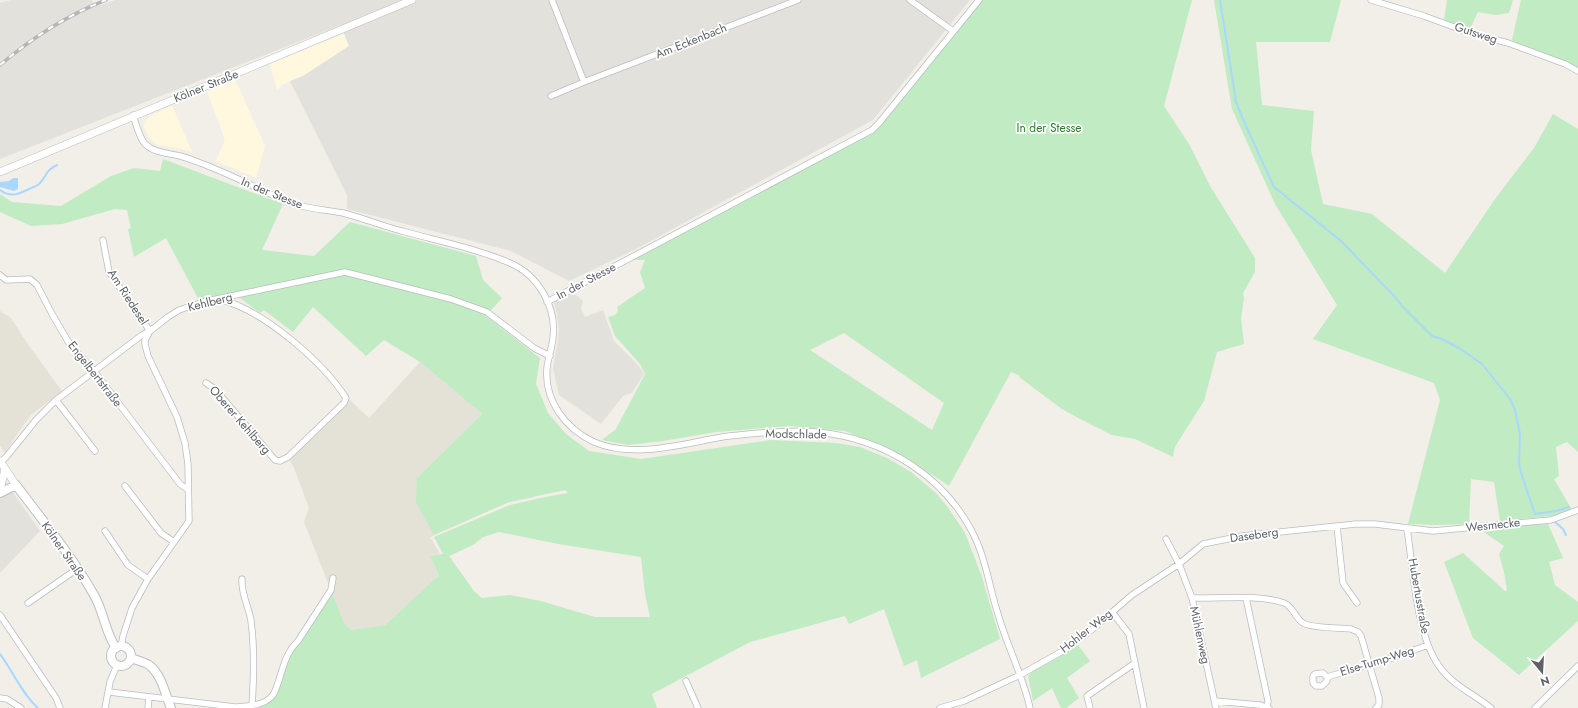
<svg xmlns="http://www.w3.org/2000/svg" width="1578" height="708" font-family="Jost,sans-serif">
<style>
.commercial{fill:#fff8de}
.industrial{fill:#e2e1db}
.education{fill:#e4e1d7}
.green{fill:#c1ebc2;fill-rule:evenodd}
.water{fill:#a9d8ff}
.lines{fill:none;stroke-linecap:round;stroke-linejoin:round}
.stream{stroke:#a9d8ff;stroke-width:2}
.minor-casing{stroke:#b9bcc1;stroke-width:7}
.tertiary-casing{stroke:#b9bcc1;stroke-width:8}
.secondary-casing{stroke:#babdc3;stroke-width:10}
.minor{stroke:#fff;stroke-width:5.5}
.tertiary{stroke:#fff;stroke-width:7}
.secondary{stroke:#fff;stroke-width:8}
.rail-casing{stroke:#b6b6b8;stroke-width:3.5}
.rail{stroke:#fff;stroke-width:2;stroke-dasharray:6;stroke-linecap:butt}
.labels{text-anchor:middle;stroke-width:3.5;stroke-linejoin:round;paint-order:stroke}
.street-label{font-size:12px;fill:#5e6268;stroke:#fff}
.park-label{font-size:12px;fill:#2c8131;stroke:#fff}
</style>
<rect width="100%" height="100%" fill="#f1efe7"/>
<path class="commercial" d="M344,34l5,12 -46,30 -21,9 -5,5 -7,-26z
M235,79l30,67 -9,32 -40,-17 9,-21 -18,-49z
M172,105l20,47 -15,-4 -19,-3 -8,-6 -6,-11 1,-6 4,-5z"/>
<path class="industrial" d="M11,0h80l8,6 16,-6h855l-97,120 -237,129 -67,32 -58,-30 -164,-42v-14l-57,-114 13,-5 46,-30 -8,-21 -341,134v-156z
M569,294l7,1 7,6 -2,8 4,8 18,-7 11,31 25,25 5,8 -12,19 -9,3 -22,28 -42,-29 -6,-27 5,-28 1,-11 -2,-15 -3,-11 2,-2z
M0,474l40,57 -40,42z"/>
<path class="education" d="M0,311l11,7 18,28 33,45 -30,23 -15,20 -12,19 -5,-7z
M420,362l62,52 -65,64 118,19 -26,5 -75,33 -4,3 2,2 8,14 -10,2 9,19 -54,50 -34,5 -7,-7 -40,-101 5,-14 -15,-40 -6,-11 58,-59 4,2 19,18z"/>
<path class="green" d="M983,0h209l-28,106 25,38 21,42 45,72v14l-12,21 1,5 -3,20 3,26 -27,8 -13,49 -28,44 -2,5 -1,7 -38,-18 -23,-4 -32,-16 -18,-10 -43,-32 1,-1 -9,-4 -62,114 -36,-24 -34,-17 -34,-14 -56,-5 -73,6 -53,9 -35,4 -26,-5 14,-11 29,-55 -5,-10 -25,-28 -7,-19 7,-2 3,-4 -1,-4 28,-19 -5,-16 5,-12h-15l248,-132zM844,333l100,70 -12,27 -122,-80z
M1214,0h127l-11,42h-74l6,63 52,6 -3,39 12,54 49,10 73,59 50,-74 39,-51 19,-34 25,15v323l-11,-10 -11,5 3,29 -5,3 18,31 -21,6 -51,5 -6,-39 -23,-3 -2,45 -33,1 -28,-1 32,-124 -6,-17 -121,-44 24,-34 -62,-101 -43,-95z
M1447,0h66l-4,13 -14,2 -17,-3 -8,17 -26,-9z
M1521,0h57v68l-40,-17 -21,-7 -5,-4z
M163,159l120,45 -21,46 52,6 36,-34 126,34 7,24 19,18 -16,18 54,42 -4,26 12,29 18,21 23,17 52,8 129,-19 66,3 24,4 27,11 24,14 25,21 13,16 16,24 17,44 18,62 -79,39 -4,-18 -13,6 -20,-57 -35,15 -4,-8 -95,26 -98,52 5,14h-409l23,-11 16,-42 44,-65 13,33 7,7 34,-5 54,-50 -9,-19 13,-2 -9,-17 76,-32 35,-8 23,-4 -3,-3 -56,12 -75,33 -18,-33 1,-24 65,-64 -62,-52 -36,-22 -18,16 -53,-49 -20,25 -29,-22 -4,3 -27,-20 -34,7 -33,-62 -32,19 -6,-28 3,-1 -4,-18 -12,-1 -53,15 -31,2 -31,-14v-18l12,8 49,4 50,-30 23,-8 26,3zM499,532l59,12 83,13 4,37 5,23h-55l-54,-16 -31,-6 -28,3 -8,-7 -25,-35 24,-11 10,-8z
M1548,524l15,34 -14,4 6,23 23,17v19l-59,54 -46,-37 -29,-76 19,-9 42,38 2,-1 -3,-18 -5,-18 5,-8 -22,-15 5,-3z
M1078,645l12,16 -23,17 12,20 -13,10h-5l-9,-20 -19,13 -5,-25 5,-5 25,-13z"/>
<path class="water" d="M13,178h5v11l-4,2 -14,-4v-5l9,-1z"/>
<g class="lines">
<path class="stream" d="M1220,0l16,101 -1,-1 11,26 28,61 67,54 55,57 7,9 29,29 10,3 17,9 23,16 28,35 5,11 5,24 -1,30 3,12 13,38 21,-3 13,-4
M0,190c11,8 19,4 29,-1 4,-2 9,-3 11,-6 8,-9 5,-12 17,-18
M1554,521l9,8 3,6
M0,654c13,17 22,40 38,54"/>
<defs>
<path id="minor" d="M910,0l43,31
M1371,0l53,16 49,18 35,9 57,21 13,7
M584,82l214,-82
M551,96l33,-14 -32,-82
M133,115c3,9 6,22 12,29 9,9 23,9 35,12 8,2 15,5 23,8 21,8 42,18 63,28 9,4 18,9 28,12 16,5 33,6 49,9 20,5 39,13 59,18 36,10 73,17 108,32 28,12 47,44 43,75 -1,10 -5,20 -6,30 -3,33 19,61 47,74 42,18 93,0 135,-6 29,-3 58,-6 87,-4 69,6 133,46 161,110 10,23 13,48 21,72 9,32 25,62 32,94
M0,275l6,5 24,-1 7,6 15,29 17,29 25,28 86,113 7,5
M547,302l325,-172 7,-7 100,-123
M206,383l9,6 60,71 5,1 8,-4 56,-54 2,-5c-23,-36 -82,-87 -124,-98
M56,400l39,51
M1,462l6,-6 29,-36 20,-20 86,-65 8,-4 -41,-59 -6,-32
M125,486l36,47 13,9
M1337,526l6,57 14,20
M1407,528c6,40 9,106 32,138 13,19 35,28 52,42
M105,531l23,34 20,14
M1166,539l13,25 13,34 24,110
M242,579c-1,15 7,28 9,42 4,29 3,55 1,84
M1192,598c28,1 66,-4 92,5 9,3 11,15 19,20 7,5 38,5 48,6l7,3 3,4 18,62v7l-3,3
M1246,598l22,103 -1,6
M28,603l49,-34
M1112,612l17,22 15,74
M0,615l56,83 4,10
M121,647l2,-11 9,-28 5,-9 11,-20 41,-58 -1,-57 -3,-21 -8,-26 -29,-61 -3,-12v-4l5,-9 18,-14 11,-7 28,-9 138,-29 106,27 36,13 47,36 16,8
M1327,677v4l-5,5h-6l-3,-3v-7l2,-2 8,-1 4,4 65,-19 36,-13
M686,681l12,27
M109,692l126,15c11,-1 28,-1 36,-10 4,-3 5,-9 7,-14 5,-15 8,-31 20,-42l33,-51 2,-12
M0,698l7,1 14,9
M1215,701l45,4 9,3
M105,708l5,-26 7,-17
M148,708l1,-11
M940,708l24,-7 56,-26 46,-26 29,-22 37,-32 47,-31 24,-20 39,-8 114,-12h19l58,7 118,-11 27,-10
M1090,708l-3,-12 48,-33
M1535,708l43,-42"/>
<path id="tertiary" d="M0,172l412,-172
M0,461l16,24
M0,490l5,-21"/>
<path id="secondary" d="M0,493l16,-8c27,36 56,71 78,110 10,17 11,37 22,53
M111 656a10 10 0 1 1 20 0a10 10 0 1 1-20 0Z
M131,658c5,2 13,4 18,7 13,10 16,29 22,43"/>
</defs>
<use href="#minor" class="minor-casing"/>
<use href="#tertiary" class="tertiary-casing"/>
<use href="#secondary" class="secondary-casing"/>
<use href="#minor" class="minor"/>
<use href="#tertiary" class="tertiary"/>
<use href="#secondary" class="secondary"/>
<defs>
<path id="rail" d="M0,65c32,-27 67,-50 106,-65"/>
</defs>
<use href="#rail" class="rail-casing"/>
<use href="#rail" class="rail"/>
</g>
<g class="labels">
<g class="street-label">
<text transform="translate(1476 33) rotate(18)" y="4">Gutsweg</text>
<text transform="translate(691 41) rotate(-22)" y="4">Am Eckenbach</text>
<text transform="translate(206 86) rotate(-22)" y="4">Kölner Straße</text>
<text transform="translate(272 193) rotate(22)" y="4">In der Stesse</text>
<text transform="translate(586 281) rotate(-28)" y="4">In der Stesse</text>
<text transform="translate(128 297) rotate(57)" y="4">Am Riedesel</text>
<text transform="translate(210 302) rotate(-14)" y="4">Kehlberg</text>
<text transform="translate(95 374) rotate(52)" y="4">Engelbertstraße</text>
<text transform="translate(240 420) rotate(49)" y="4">Oberer Kehlberg</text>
<text transform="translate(796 434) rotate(1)" y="4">Modschlade</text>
<text transform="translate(1493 525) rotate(-6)" y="4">Wesmecke</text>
<text transform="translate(1254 535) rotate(-8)" y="4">Daseberg</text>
<text transform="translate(64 551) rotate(55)" y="4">Kölner Straße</text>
<text transform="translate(1419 596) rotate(80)" y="4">Hubertusstraße</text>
<text transform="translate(1086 631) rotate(-38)" y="4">Hohler Weg</text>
<text transform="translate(1200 635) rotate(78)" y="4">Mühlenweg</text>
<text transform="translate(1377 661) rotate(-17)" y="4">Else-Tump-Weg</text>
</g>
<g class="park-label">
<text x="1049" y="132">In der Stesse</text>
</g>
</g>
<g transform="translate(1542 672) rotate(162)" stroke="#ffffff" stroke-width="3" paint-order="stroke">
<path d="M0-3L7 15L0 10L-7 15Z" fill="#5e6268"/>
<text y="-6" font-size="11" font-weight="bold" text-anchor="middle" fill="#5e6268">N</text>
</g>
</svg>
